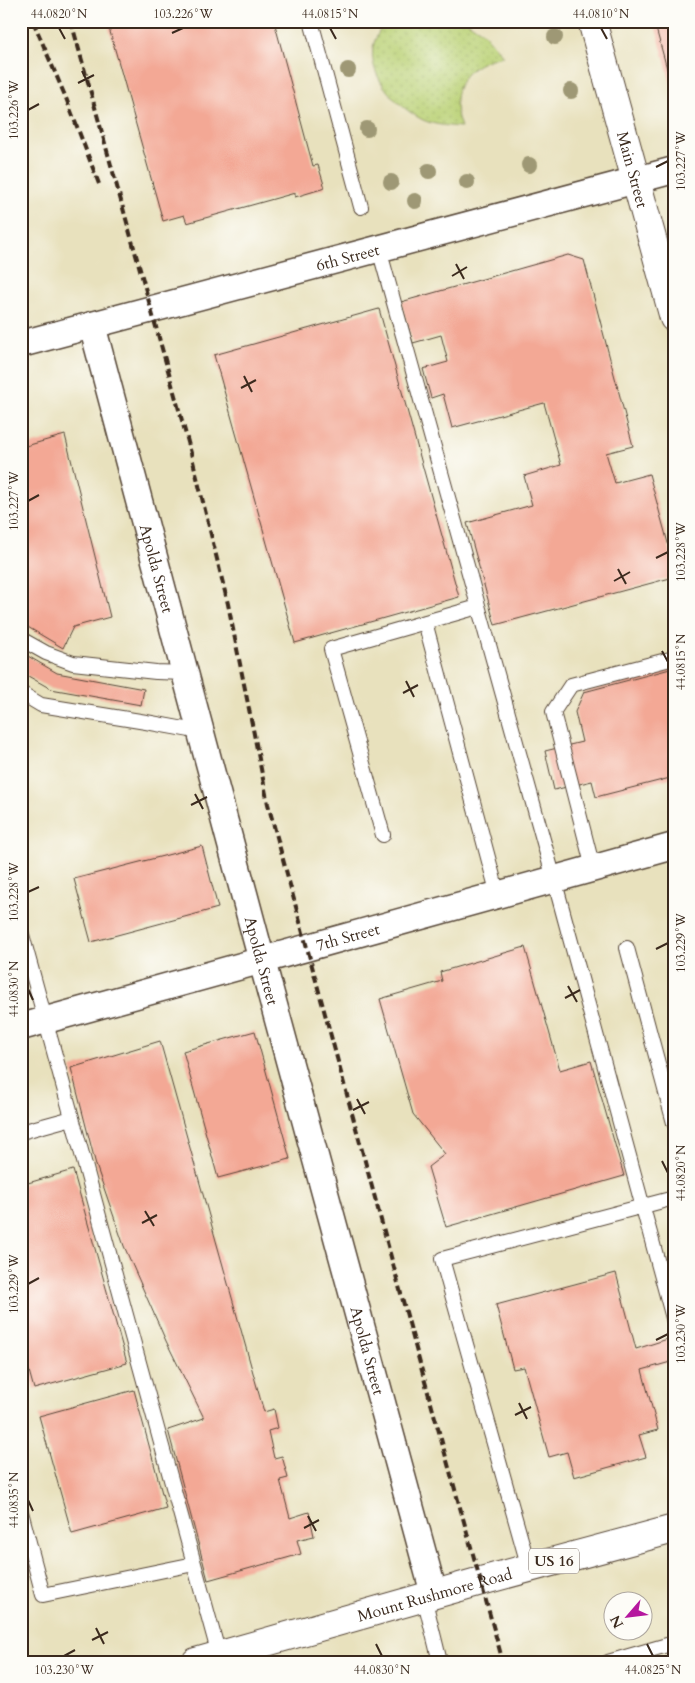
<svg xmlns="http://www.w3.org/2000/svg" width="695" height="1683" font-family="Cardo,serif">
<style>
.grass{fill:url(#grass-dots);stroke:#7a7e4a}
.building{fill:#f3a895}
.lines{fill:none;stroke-linecap:round;stroke-linejoin:round}
.lane-casing{stroke:#554536;stroke-width:16}
.street-casing{stroke:#554536;stroke-width:29}
.primary-casing{stroke:#554536;stroke-width:30}
.highway-casing{stroke:#554536;stroke-width:30}
.lane{stroke:#fff;stroke-width:14}
.street{stroke:#fff;stroke-width:26}
.primary{stroke:#fff;stroke-width:28}
.highway{stroke:#fff;stroke-width:28}
.rail{stroke:#3b2a1e;stroke-width:4;stroke-dasharray:8 4;stroke-linecap:butt}
.tree{fill:#9e9874}
.ticks{fill:none;stroke:#3b2a1e;stroke-width:2}
.labels{text-anchor:middle;stroke-width:4.5;stroke-linejoin:round;paint-order:stroke}
.shield{fill:#fdfcf7;stroke:#75695f;stroke-width:1}
.shield-label{font-size:15px;font-weight:bold;fill:#3b2a1e}
.street-label{font-size:16px;fill:#3b2a1e;stroke:#fdfcf7}
.neatline{fill:none;stroke:#3b2a1e;stroke-width:2}
.ticks-label{font-size:12px;text-anchor:middle;fill:#3b2a1e}
</style>
<defs>
<pattern id="grass-dots" width="8" height="8" patternUnits="userSpaceOnUse" patternTransform="scale(1.25)"><rect width="8" height="8" fill="#bad175"/><path d="M2 2h.1M6 6h.1" fill="none" stroke="#a1b465" stroke-width="1.8" stroke-linecap="round"/></pattern>
</defs>
<rect width="100%" height="100%" fill="#fdfcf7"/>
<filter id="ink" filterUnits="userSpaceOnUse"><feTurbulence type="fractalNoise" baseFrequency=".02" numOctaves="2"/><feDisplacementMap in="SourceGraphic" scale="10" xChannelSelector="R" yChannelSelector="G"/><feConvolveMatrix kernelMatrix="1 2 1 2 8 2 1 2 1" color-interpolation-filters="sRGB"/></filter>
<filter id="wash" filterUnits="userSpaceOnUse"><feTurbulence type="fractalNoise" baseFrequency=".0096" numOctaves="4" result="noise"/><feDisplacementMap in="SourceGraphic" scale="20" xChannelSelector="R" yChannelSelector="G"/><feGaussianBlur stdDeviation="1.12" result="paint"/><feColorMatrix in="noise" values="0 0 0 0 0 0 0 0 0 0 0 0 0 0 0 0 0 1.4 0 .05"/><feComposite in="paint" operator="in"/></filter>
<g filter="url(#wash)">
<rect width="100%" height="100%" fill="#e8e1bd"/>
<path class="grass" d="M388,21h78l18,12 19,23c-38,7 -57,33 -42,71 -13,-1 -27,-2 -38,-7 -27,-14 -60,-47 -48,-80 3,-7 7,-15 13,-19z"/>
<g id="blocks">
<path class="building" d="M107,21h167l39,145 5,-1 7,23 -30,9v-4l-108,30 -3,-8 -21,6z
M654,21h20v69l-1,1z
M568,255l16,5 49,186 -27,7 9,30 34,-9 25,91v12l-179,48 -28,-102 65,-18 -8,-29 37,-11 -17,-62 -92,25 -9,-34 -12,4 -8,-29 25,-7 -7,-27 -28,8 -12,-41z
M379,309l80,288 -164,46 -81,-288z
M21,430l5,16 39,-11 45,182 -37,10 -10,21 -42,-25z
M21,652l36,21 87,16 -3,16 -90,-16 -30,-17z
M674,668v109l-78,20 -4,-16 -38,9 -9,-39 37,-9 -7,-30 9,-20z
M202,846l16,62 -127,34 -17,-63z
M525,947l35,123 31,-9 33,115 -178,51 -18,-60 17,-13 -32,-40 -33,-115 62,-18 -2,-9z
M255,1031l35,128 -72,19 -35,-127z
M160,1041l104,371 10,-3 4,19 -10,3 6,27 8,-2 6,22 -8,2 10,38 19,-6 5,24 -17,4 4,14 -93,26 -40,-150 36,-12 -38,-77 -42,-95 -28,-81 -25,-97z
M73,1170l54,193 -93,26 -13,-47v-157z
M616,1273l20,76 38,-12v24l-32,9 16,60 -19,5 7,22 -72,20 -7,-25 -18,5 -25,-90 -11,2 -17,-64z
M134,1390l32,118 -94,26 -33,-118z"/>
</g>
</g>
<g filter="url(#ink)">
<use href="#blocks" fill-opacity="0" stroke="#554536" stroke-width="1"/>
<g class="lines">
<defs>
<path id="lane" d="M311,21l50,186
M379,249l175,630 120,443
M425,622l73,273
M21,639l25,14 27,10 83,9 29,1
M21,693l20,12 105,17 55,10
M383,835l-52,-186 147,-42
M593,868l-40,-156 18,-27 103,-27
M21,931l198,724
M627,948l47,175
M21,1132l51,-14
M21,1512l22,83 151,-31
M529,1568l-87,-309 232,-61
M424,1597l16,65
M608,1662l66,-19"/>
<g id="street">
<path id="s1" d="M92,325l170,636 172,633"/>
<path id="s2" d="M21,344l653,-174"/>
<path id="s3" d="M21,1027l653,-181"/>
</g>
<g id="primary">
<path id="s4" d="M592,21l82,297"/>
</g>
<g id="highway">
<path id="s5" d="M196,1662l285,-81 193,-52"/>
</g>
</defs>
<use href="#lane" class="lane-casing"/>
<use href="#street" class="street-casing"/>
<use href="#primary" class="primary-casing"/>
<use href="#highway" class="highway-casing"/>
<use href="#lane" class="lane"/>
<use href="#street" class="street"/>
<use href="#primary" class="primary"/>
<use href="#highway" class="highway"/>
<path class="rail" d="M33,21l33,77 33,86
M71,21l120,432 37,151 40,200 151,556 84,302"/>
</g>
<g class="tree">
<circle cx="555" cy="37" r="8"/>
<circle cx="348" cy="70" r="8"/>
<circle cx="571" cy="91" r="8"/>
<circle cx="367" cy="129" r="8"/>
<circle cx="529" cy="165" r="8"/>
<circle cx="429" cy="171" r="8"/>
<circle cx="391" cy="182" r="8"/>
<circle cx="467" cy="182" r="8"/>
<circle cx="415" cy="201" r="8"/>
</g>
</g>
<path class="ticks" d="M59,28l6,11M330,28l6,11M601,28l6,11M172,33l11,-5M82,71l8,16M78,83l16,-8M28,110l11,-6M656,167l12,-6M456,264l8,15M452,276l15,-9M244,376l8,16M241,388l15,-8M28,501l11,-6M656,558l12,-6M618,569l8,15M614,581l16,-9M662,651l6,11M406,681l8,16M403,693l15,-8M195,794l8,15M191,805l16,-8M28,892l11,-5M656,949l12,-6M568,986l9,16M28,989l5,11M565,998l15,-8M357,1099l8,15M353,1110l16,-8M662,1161l6,12M145,1211l9,15M142,1223l15,-8M28,1284l11,-6M656,1340l12,-6M519,1403l8,16M515,1415l16,-8M28,1500l5,11M308,1516l8,15M304,1528l15,-8M96,1628l8,16M92,1640l16,-8M376,1644l6,12M647,1644l6,12M64,1656l11,-6"/>
<g class="labels">
<rect class="shield" x="529" y="1548.5" width="50" height="25" rx="4"/>
<g class="shield-label">
<text x="554" y="1566">US 16</text>
</g>
<g class="street-label">
<text dy="6" stroke="none"><textPath href="#s4" startOffset="154">Main Street</textPath></text>
<text dy="6" stroke="none"><textPath href="#s2" startOffset="338">6th Street</textPath></text>
<text dy="6" stroke="none"><textPath href="#s1" startOffset="252">Apolda Street</textPath></text>
<text dy="6" stroke="none"><textPath href="#s3" startOffset="339">7th Street</textPath></text>
<text dy="6" stroke="none"><textPath href="#s1" startOffset="658">Apolda Street</textPath></text>
<text dy="6" stroke="none"><textPath href="#s1" startOffset="1062">Apolda Street</textPath></text>
<text dy="6" stroke="none"><textPath href="#s5" startOffset="248">Mount Rushmore Road</textPath></text>
</g>
</g>
<rect width="695" height="1683" fill="none" stroke="#fdfcf7" stroke-width="55"/>
<g transform="translate(628 1616) rotate(242)"><circle r="24" fill="#fdfcf7" stroke="#afa8a0"/>
<path d="M0-4L9 19L0 12L-9 19Z" fill="#b5179e"/>
<text y="-8" font-size="14" font-weight="bold" text-anchor="middle" fill="#3b2a1e">N</text>
</g>
<rect x="28" y="28" width="640" height="1628" class="neatline"/>
<g class="ticks-label">
<text x="59" y="18">44.0820°N</text>
<text x="183" y="18">103.226°W</text>
<text x="330" y="18">44.0815°N</text>
<text x="601" y="18">44.0810°N</text>
<text transform="translate(14 110) rotate(-90)" y="4">103.226°W</text>
<text transform="translate(681 161) rotate(-90)" y="4">103.227°W</text>
<text transform="translate(14 501) rotate(-90)" y="4">103.227°W</text>
<text transform="translate(681 552) rotate(-90)" y="4">103.228°W</text>
<text transform="translate(681 662) rotate(-90)" y="4">44.0815°N</text>
<text transform="translate(14 892) rotate(-90)" y="4">103.228°W</text>
<text transform="translate(681 943) rotate(-90)" y="4">103.229°W</text>
<text transform="translate(14 989) rotate(-90)" y="4">44.0830°N</text>
<text transform="translate(681 1173) rotate(-90)" y="4">44.0820°N</text>
<text transform="translate(14 1284) rotate(-90)" y="4">103.229°W</text>
<text transform="translate(681 1334) rotate(-90)" y="4">103.230°W</text>
<text transform="translate(14 1500) rotate(-90)" y="4">44.0835°N</text>
<text x="64" y="1674">103.230°W</text>
<text x="382" y="1674">44.0830°N</text>
<text x="653" y="1674">44.0825°N</text>
</g>
</svg>
